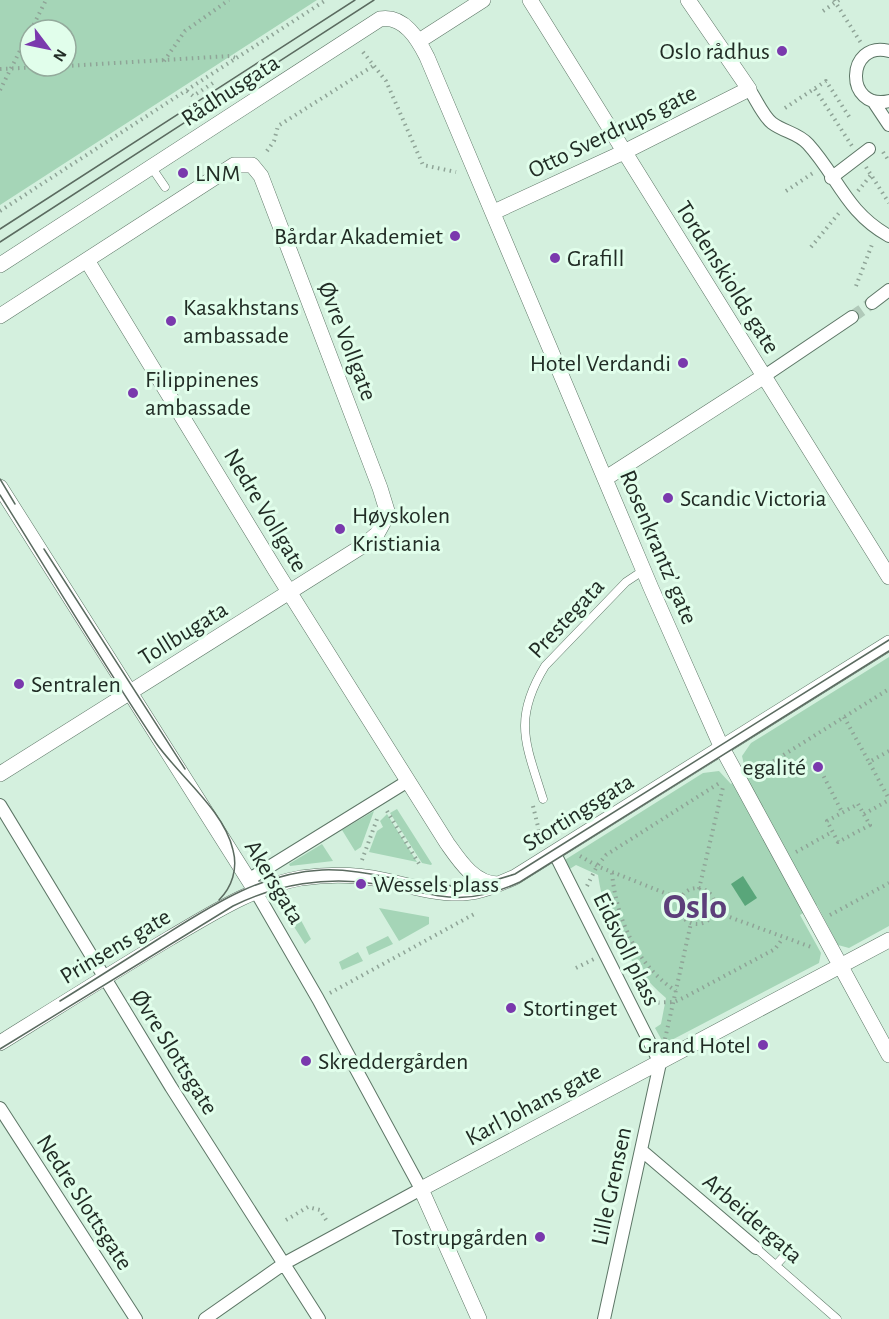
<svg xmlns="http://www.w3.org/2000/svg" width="889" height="1319" font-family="'Alegreya Sans',sans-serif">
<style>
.green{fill:#a5d5b7;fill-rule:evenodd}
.water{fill:#59a67a}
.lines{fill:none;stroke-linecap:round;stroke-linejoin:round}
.pedestrian-tunnel{stroke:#b0c9b9;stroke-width:12;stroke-dasharray:12 6;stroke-linecap:butt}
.service-casing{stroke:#5d7666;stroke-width:9}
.pedestrian-casing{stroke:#5d7666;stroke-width:14}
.minor-casing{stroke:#5d7666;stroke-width:16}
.path{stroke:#8fa497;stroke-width:4;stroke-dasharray:1.5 4.5;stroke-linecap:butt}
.service{stroke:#fff;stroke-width:8}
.pedestrian{stroke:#fff;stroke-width:12}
.minor{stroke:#fff;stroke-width:15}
.tram{stroke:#5b6b60;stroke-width:1.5}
.poi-dot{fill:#7a39ad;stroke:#e1feeb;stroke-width:2}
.labels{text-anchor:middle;stroke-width:6;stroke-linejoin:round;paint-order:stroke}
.poi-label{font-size:24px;fill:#212c25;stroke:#e1feeb;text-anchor:start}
.street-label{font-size:24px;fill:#212c25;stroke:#e1feeb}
.town-label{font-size:36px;font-weight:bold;fill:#5d3f7a;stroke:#e1feeb}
</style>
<rect width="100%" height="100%" fill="#d4f0de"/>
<path class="green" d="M0,0h317l-317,205zM30,30h36v36h-36z
M889,657v269l-40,22 -11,-3 -21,-40 -17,10 21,38 -2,10 -155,81 -9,-16 6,-4 5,-26c-38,-33 -61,-74 -68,-123l-22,-10 -11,7 -5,-9 143,-90 16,-2 12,13 15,-11 -4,-17 9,-13z
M397,809l35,55 -1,1 -9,-2 -32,-50z
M374,811l-13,36 -6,4 -13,-21z
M387,814l30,48 -48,-10 8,-21 6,-4 -3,-6z
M322,844l11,17 -43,5 -1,-2z
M379,908l50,9v7l-30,17z
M295,909l16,30 -6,5 -19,-30z
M388,936l5,8 -24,11 -3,-8z
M358,952l5,9 -21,9 -3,-8z"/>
<path class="water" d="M743,876l14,22 -12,8 -14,-22z"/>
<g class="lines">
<path class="pedestrian-tunnel" d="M852,317l20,-14"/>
<defs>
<path id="service" d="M152,168l13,19
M543,799c-17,-55 -31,-79 2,-133l81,-84 18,-12
M756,1248l81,71
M776,1265l11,-12"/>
<path id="pedestrian" d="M889,51c-43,-11 -45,60 0,50
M749,89c7,10 14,27 23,34 12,9 26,10 36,21 30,33 38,68 81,92
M873,101l16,24
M831,178l38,-29
M872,303l17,-13
M763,377l89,-60
M0,805l171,282 148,232
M555,854l105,209 -56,256
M248,880l160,-99
M0,1108l136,211
M641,1150l115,98
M205,1319l80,-56 136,-74 -103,-190 -63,-109"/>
<path id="minor" d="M530,0l359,577
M419,41l64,-41
M494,212l130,-60 125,-63 -61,-89
M88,262l188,309 171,272c12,17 27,41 51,41
M0,265l380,-246c24,-4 38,20 47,38l224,531 70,158 168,309
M0,316l234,-151h18l9,11 119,312 8,26 -11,20 -13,11 -364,229
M606,478l157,-101
M0,487l255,403
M0,1043c56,-35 113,-71 170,-105 43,-25 82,-51 131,-60 27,-4 55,-4 82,2 26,6 53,14 80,13 18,-1 36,-9 52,-16l374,-234
M479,1319l-58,-130 468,-249"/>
</defs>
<use href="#service" class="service-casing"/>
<use href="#pedestrian" class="pedestrian-casing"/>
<use href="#minor" class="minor-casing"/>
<path class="path" d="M834,0l27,43
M823,11l16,-11
M31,30l15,-30
M363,52l23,29 37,84 33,7
M164,61l21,-30 44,-31
M66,66l164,-10 6,2
M0,69l64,-3
M815,89l37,57
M0,90l30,-59
M187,91l6,5 20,-13
M785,108l41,-27 24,37
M267,151l7,-10 4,-15 95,-60
M883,152l6,9
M866,167l23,36
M786,191l27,-18
M858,191l13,-16
M0,211l326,-211
M811,247l28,-34
M856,286l17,-44
M844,717l25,45
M889,751l-20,11 20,37
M821,771l21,41
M753,774l136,-85
M858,804l12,21 -32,17 -11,-21z
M533,806l8,33
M387,811l34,56
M864,814l25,-14
M796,852l36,-20
M580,856l17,10 83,33
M362,860l15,-41
M612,873c4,45 25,93 64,118
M587,886l10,-20 9,-11 115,-73
M679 906a18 18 0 1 1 36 0a18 18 0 1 1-36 0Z
M699,889l24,-102
M713,911l98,36
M830,915l59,-32
M576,968l18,-9
M330,993l146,-80
M646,1003l28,-1 11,-5 90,-48 8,-11
M665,1039l26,-116
M286,1220l22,-13 12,3 8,13"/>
<use href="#service" class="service"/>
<use href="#pedestrian" class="pedestrian"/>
<use href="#minor" class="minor"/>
<path class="tram" d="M0,229l355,-229
M0,242l374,-242
M0,479l15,25
M0,495c52,83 102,167 156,248 23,33 68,67 77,107 5,19 -1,37 -14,50
M44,549l141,220
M60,1001c34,-21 67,-42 100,-63 51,-32 100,-65 162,-68 48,-2 93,18 140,16 18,-1 35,-6 53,-12l374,-234
M0,1049l233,-143c44,-22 94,-30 143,-22 60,9 83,26 144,-2l369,-231"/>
</g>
<g class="poi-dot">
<circle cx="782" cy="51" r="6"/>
<circle cx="183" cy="173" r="6"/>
<circle cx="455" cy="236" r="6"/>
<circle cx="555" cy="258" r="6"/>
<circle cx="171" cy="321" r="6"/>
<circle cx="683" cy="363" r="6"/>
<circle cx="133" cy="393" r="6"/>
<circle cx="668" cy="498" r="6"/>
<circle cx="340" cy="529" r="6"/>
<circle cx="19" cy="684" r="6"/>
<circle cx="818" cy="767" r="6"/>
<circle cx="361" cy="884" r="6"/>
<circle cx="511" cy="1008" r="6"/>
<circle cx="763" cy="1045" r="6"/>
<circle cx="306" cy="1061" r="6"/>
<circle cx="540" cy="1237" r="6"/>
</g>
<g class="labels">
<g class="poi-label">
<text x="770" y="59" text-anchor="end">Oslo rådhus</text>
<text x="195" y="181">LNM</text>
<text x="443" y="244" text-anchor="end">Bårdar Akademiet</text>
<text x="567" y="266">Grafill</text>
<text x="183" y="315">Kasakhstans<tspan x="183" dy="28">ambassade</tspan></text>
<text x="671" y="371" text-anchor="end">Hotel Verdandi</text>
<text x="145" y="387">Filippinenes<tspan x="145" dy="28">ambassade</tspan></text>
<text x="680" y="506">Scandic Victoria</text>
<text x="352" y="523">Høyskolen<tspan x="352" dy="28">Kristiania</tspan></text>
<text x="31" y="692">Sentralen</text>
<text x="806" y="775" text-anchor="end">egalité</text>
<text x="373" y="892">Wessels plass</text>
<text x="523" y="1016">Stortinget</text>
<text x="751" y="1053" text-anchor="end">Grand Hotel</text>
<text x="318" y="1069">Skreddergården</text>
<text x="528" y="1245" text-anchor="end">Tostrupgården</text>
</g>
<g class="street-label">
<text transform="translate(230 90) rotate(-33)" y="8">Rådhusgata</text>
<text transform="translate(612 131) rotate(-26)" y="8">Otto Sverdrups gate</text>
<text transform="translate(728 277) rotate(58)" y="8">Tordenskiolds gate</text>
<text transform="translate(348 341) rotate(69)" y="8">Øvre Vollgate</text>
<text transform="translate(266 510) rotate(59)" y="8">Nedre Vollgate</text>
<text transform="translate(659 547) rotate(67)" y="8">Rosenkrantz’ gate</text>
<text transform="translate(566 618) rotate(-47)" y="8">Prestegata</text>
<text transform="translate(183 633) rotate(-32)" y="8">Tollbugata</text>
<text transform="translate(578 812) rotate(-32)" y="8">Stortingsgata</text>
<text transform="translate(275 882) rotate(59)" y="8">Akersgata</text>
<text transform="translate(115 946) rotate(-31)" y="8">Prinsens gate</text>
<text transform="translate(627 949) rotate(64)" y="8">Eidsvoll plass</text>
<text transform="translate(175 1052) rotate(58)" y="8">Øvre Slottsgate</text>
<text transform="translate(533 1104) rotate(-28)" y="8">Karl Johans gate</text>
<text transform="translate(611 1186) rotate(-78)" y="8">Lille Grensen</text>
<text transform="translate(85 1202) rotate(57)" y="8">Nedre Slottsgate</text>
<text transform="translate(753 1218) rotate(41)" y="8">Arbeidergata</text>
</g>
<g class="town-label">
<text x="695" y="918">Oslo</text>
</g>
</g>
<g transform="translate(48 48) rotate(122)"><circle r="28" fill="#e1feeb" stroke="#94aa9c" stroke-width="1.5"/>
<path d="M0-4.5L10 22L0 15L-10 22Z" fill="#7a39ad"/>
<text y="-9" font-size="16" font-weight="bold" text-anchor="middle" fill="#212c25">N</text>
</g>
</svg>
